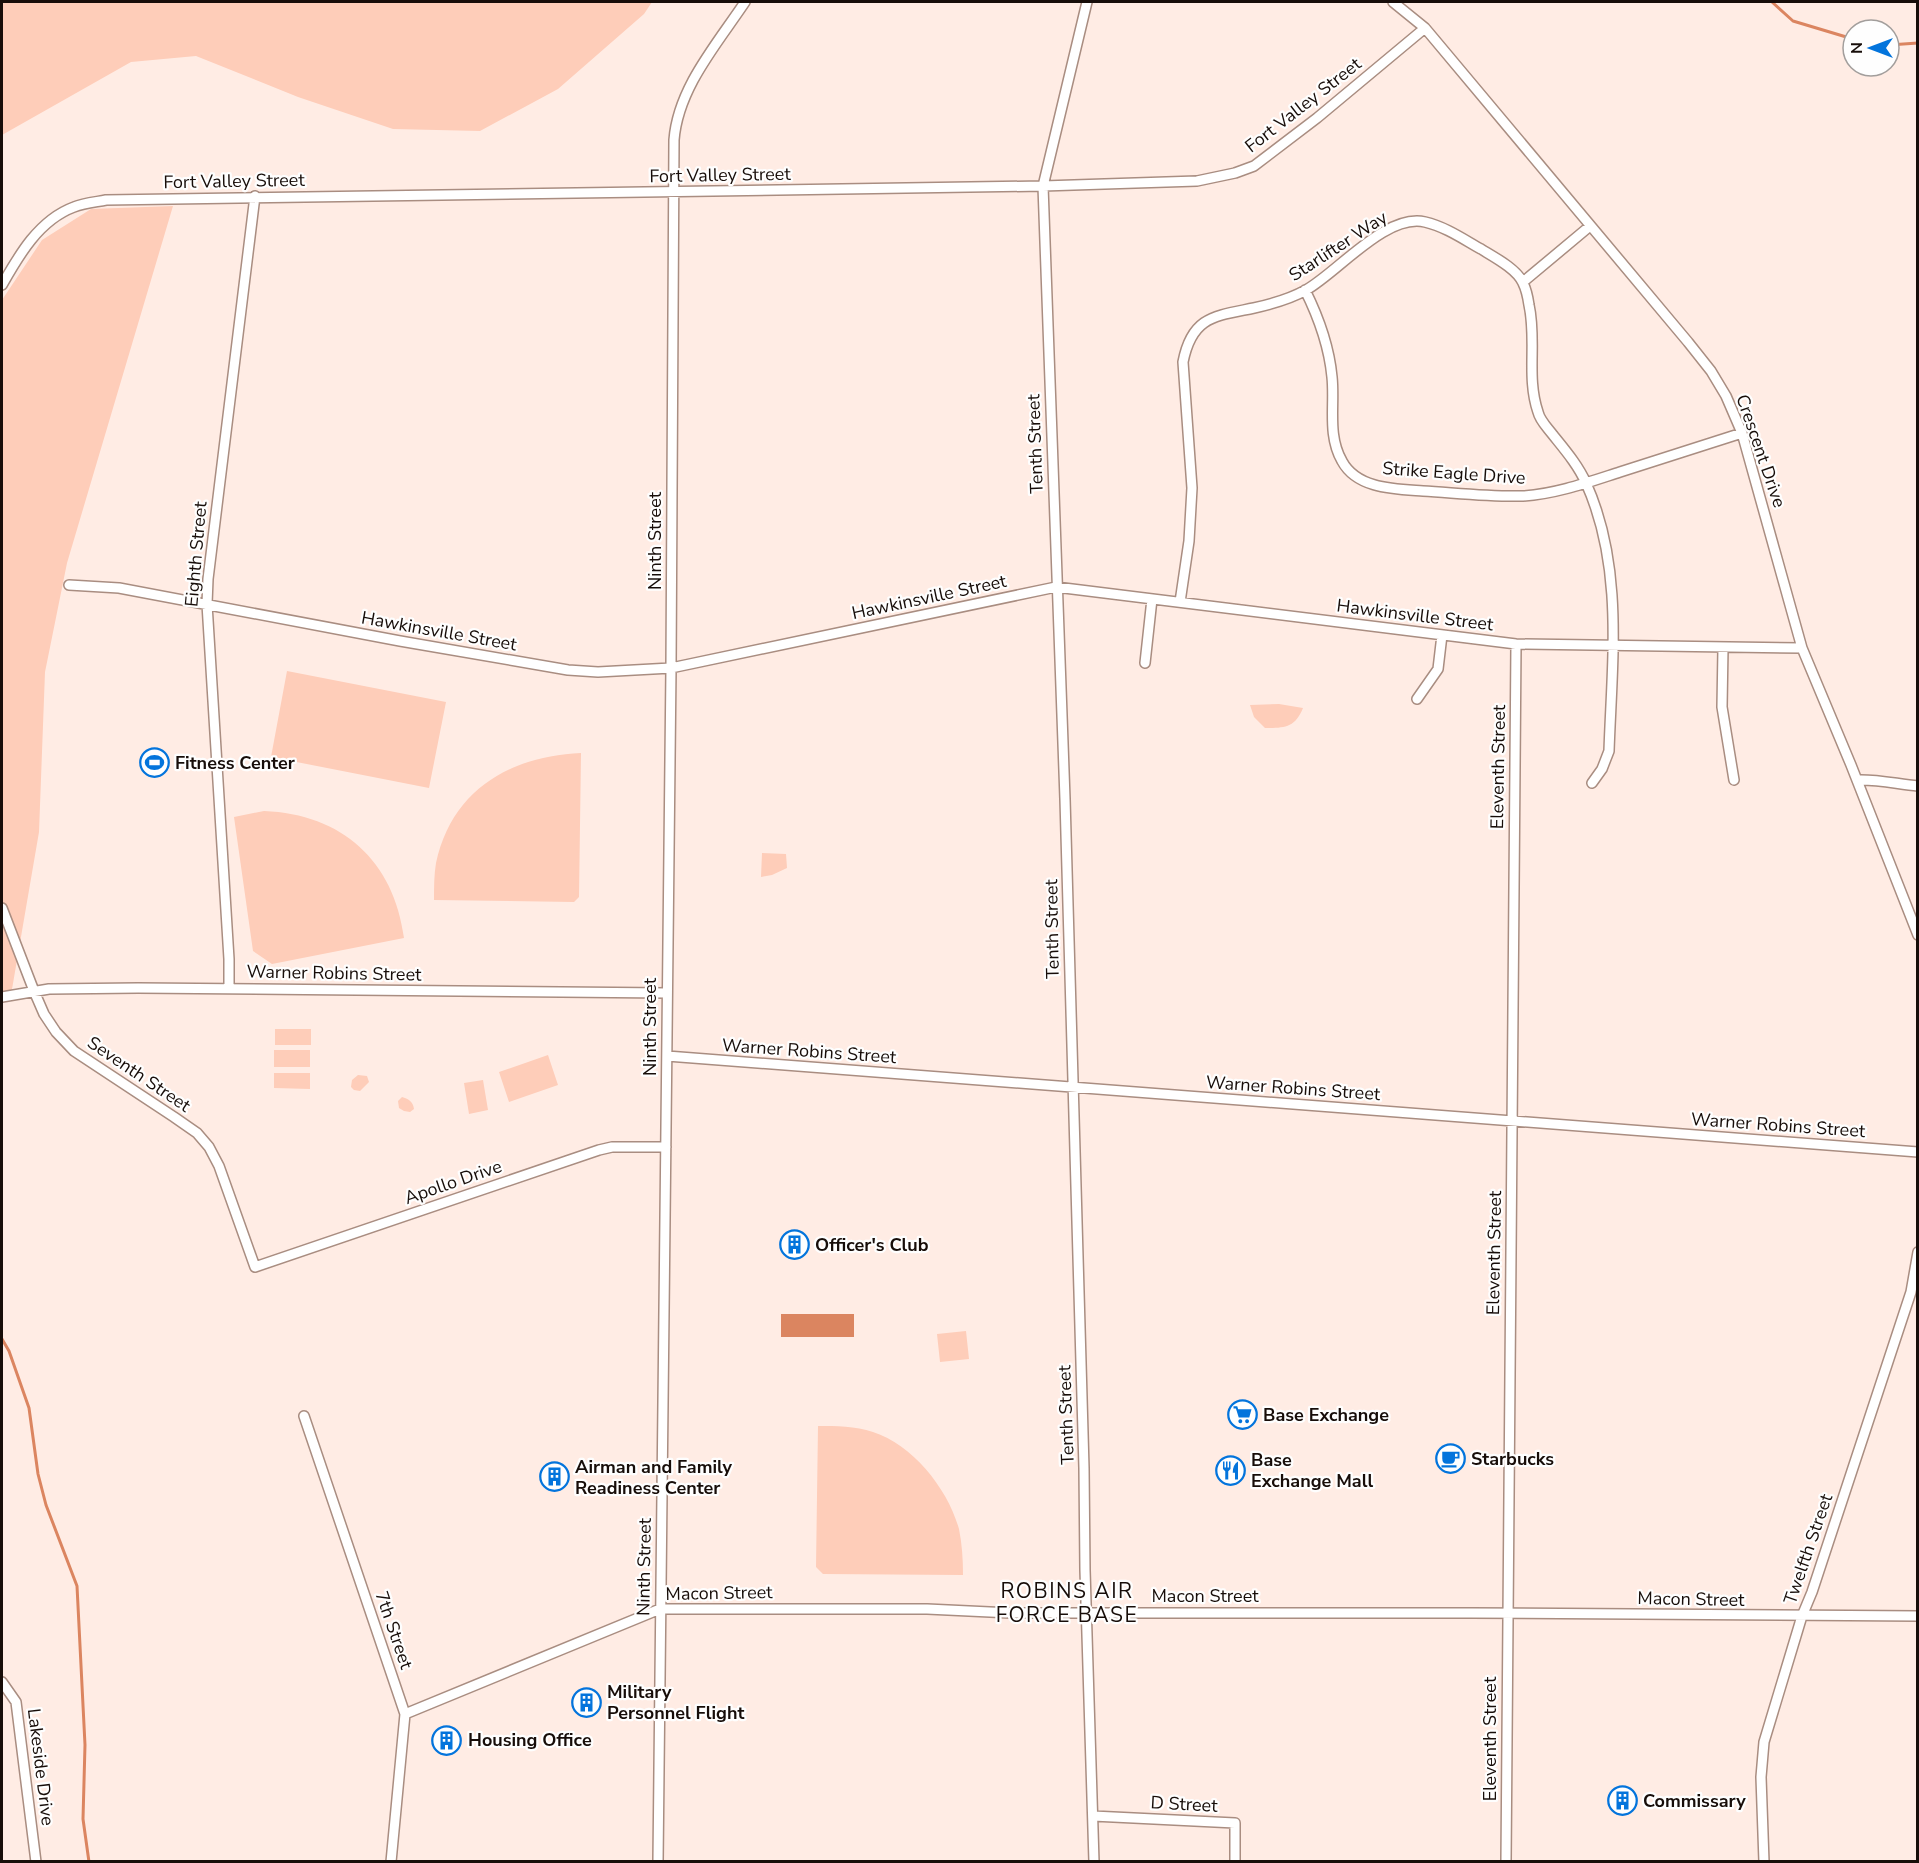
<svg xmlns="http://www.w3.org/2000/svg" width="1919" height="1863" font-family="'Nunito Sans',sans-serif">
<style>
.green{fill:#fecdb9}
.water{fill:#db8560}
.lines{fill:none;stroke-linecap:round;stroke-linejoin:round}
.stream{stroke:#db8560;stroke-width:3}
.street-casing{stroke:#a98d81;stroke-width:12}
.street{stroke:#fff;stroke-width:9}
.labels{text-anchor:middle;stroke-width:4.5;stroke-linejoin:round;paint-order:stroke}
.street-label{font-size:18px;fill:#170d09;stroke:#fefefe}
.poi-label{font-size:18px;font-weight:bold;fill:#170d09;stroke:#fefefe;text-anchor:start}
.quarter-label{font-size:21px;letter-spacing:1.5px;fill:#170d09;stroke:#fefefe}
</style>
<rect width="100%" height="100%" fill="#ffece4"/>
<path class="green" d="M2,2h650l-8,12 -86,75 -78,42 -87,-2 -95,-32 -102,-41 -65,6 -129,73z
M173,206l-106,357 -22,109 -6,160 -28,163 -9,3v-698l40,-60 49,-31z
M287,671l159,31 -17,86 -158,-31z
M1279,704l24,4c-8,20 -19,20 -38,20l-11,-11 -4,-12z
M581,753l-2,144 -5,5 -140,-2c0,-13 0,-25 2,-37 16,-74 75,-107 145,-110z
M264,811c78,3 130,50 140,127l-132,26 -19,-13 -19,-134z
M762,853l24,1 1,14 -15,7 -11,2z
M275,1029h36v16h-36z
M274,1050h36v17h-36z
M548,1055l10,30 -49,17 -10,-30z
M274,1073h36v16l-36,-1z
M358,1075l9,1 2,6 -9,9 -6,-1 -3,-3 1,-7z
M483,1080l5,30 -19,4 -5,-31z
M402,1097c6,2 11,4 12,12l-4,3 -6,-1 -5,-3 -1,-7z
M966,1331l3,28 -29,3 -3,-28z
M818,1426c18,0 37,0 55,6 40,13 75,57 86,97 3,15 4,30 4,46l-140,-1 -7,-7z"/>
<path class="water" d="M781,1314h73v23h-73z"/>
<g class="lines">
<path class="stream" d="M1772,2l21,19 60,18
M1889,45l29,-2
M2,1339l7,12 20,57 9,66 8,31 31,81 8,159 -2,74 6,43"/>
<defs>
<path id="street" d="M1087,2l-44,184 22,613 19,669 1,102 9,292
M1393,2l32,26 263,314 23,29 15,25 16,37 60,215 49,117 67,170
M1523,282l67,-56
M2,285c17,-30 37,-65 72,-78 10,-4 22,-5 32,-7l937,-14 154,-5 38,-8 19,-7 63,-48 108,-90
M1305,290c14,28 24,55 27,87 3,28 -5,58 10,84 15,28 53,28 81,30 33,2 67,6 100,5 33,-2 66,-14 97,-24 41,-13 81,-26 122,-39
M69,585l50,3 281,53 168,29 30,2 73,-4 385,-81 460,57 286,4
M1180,602l9,-61 3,-53 -9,-126c9,-46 32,-46 71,-54 18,-4 36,-9 52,-18 32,-18 80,-77 119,-68 21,5 38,17 56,27 13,8 36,20 42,34 3,6 5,15 6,22 8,36 -3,72 9,107 2,9 10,16 15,23 12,15 25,30 33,48 38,84 26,178 23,268l-7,18 -10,14
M1723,648l-1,59 12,73
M1145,663l7,-64
M1417,699l21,-30 4,-34
M1857,780c20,-1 40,4 61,6
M2,908l32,83 10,23 12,18 18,19 100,66 23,16 12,14 10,19 36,101 344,-117 13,-3h54
M229,989v-30l-22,-355 1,-25 47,-383
M2,997l47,-8 89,-1 529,5
M667,1056l1251,96
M304,1416l101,298 -14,148
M2,1682l14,20 20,160
M405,1714l255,-105h267l84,4h460l447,3
M1093,1816l142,7v39
M658,1862l13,-1194 3,-528c4,-52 43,-96 71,-138
M1506,1862l10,-1218
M1764,1862l-3,-85 3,-35 38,-126 10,-24 99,-300 7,-40"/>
</defs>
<use href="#street" class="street-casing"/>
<use href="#street" class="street"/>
</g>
<defs>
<symbol id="stadium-ring" viewBox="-11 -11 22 22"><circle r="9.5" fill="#fefefe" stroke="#0374dc" stroke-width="1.5"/><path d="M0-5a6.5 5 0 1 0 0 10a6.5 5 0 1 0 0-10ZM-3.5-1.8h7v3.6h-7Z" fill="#0374dc"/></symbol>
<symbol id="building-ring" viewBox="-11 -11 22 22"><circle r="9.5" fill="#fefefe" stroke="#0374dc" stroke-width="1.5"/><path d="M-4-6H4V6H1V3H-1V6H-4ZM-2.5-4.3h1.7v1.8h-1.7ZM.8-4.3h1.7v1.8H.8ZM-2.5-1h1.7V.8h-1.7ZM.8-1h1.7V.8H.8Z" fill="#0374dc"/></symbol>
<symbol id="supermarket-ring" viewBox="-11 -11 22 22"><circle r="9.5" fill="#fefefe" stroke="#0374dc" stroke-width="1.5"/><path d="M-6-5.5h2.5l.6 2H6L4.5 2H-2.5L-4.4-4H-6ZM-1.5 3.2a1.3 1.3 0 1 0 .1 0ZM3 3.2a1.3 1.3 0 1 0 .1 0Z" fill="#0374dc"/></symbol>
<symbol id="cafe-ring" viewBox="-11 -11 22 22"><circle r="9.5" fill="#fefefe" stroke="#0374dc" stroke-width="1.5"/><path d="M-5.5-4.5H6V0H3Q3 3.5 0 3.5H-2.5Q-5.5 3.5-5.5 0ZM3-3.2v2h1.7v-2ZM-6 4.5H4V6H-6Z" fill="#0374dc"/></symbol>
<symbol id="restaurant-ring" viewBox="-11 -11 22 22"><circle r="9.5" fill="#fefefe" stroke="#0374dc" stroke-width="1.5"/><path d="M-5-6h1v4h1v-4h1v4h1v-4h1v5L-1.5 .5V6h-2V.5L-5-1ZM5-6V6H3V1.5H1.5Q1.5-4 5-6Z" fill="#0374dc"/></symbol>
</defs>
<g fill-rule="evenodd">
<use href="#stadium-ring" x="138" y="746" width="33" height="33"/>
<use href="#building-ring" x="778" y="1228" width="33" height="33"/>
<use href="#supermarket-ring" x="1226" y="1398" width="33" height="33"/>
<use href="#cafe-ring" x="1434" y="1442" width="33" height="33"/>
<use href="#restaurant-ring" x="1214" y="1454" width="33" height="33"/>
<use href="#building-ring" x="538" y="1460" width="33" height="33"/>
<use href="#building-ring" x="570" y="1686" width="33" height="33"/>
<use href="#building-ring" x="430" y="1724" width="33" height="33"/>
<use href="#building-ring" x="1606" y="1784" width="33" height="33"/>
</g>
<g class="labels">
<g class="street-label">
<text transform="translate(1303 105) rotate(-38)" y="6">Fort Valley Street</text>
<text transform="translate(720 175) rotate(-1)" y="6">Fort Valley Street</text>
<text transform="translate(234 181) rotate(-1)" y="6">Fort Valley Street</text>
<text transform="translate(1338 246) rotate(-33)" y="6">Starlifter Way</text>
<text transform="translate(1035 444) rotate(-92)" y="6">Tenth Street</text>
<text transform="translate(1761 451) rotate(71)" y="6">Crescent Drive</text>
<text transform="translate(1454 473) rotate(4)" y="6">Strike Eagle Drive</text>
<text transform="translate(655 541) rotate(-90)" y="6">Ninth Street</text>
<text transform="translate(196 554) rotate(-85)" y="6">Eighth Street</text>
<text transform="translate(929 597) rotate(-12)" y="6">Hawkinsville Street</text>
<text transform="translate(1415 615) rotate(7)" y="6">Hawkinsville Street</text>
<text transform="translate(439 631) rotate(10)" y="6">Hawkinsville Street</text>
<text transform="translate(1498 767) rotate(-89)" y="6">Eleventh Street</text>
<text transform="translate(1052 929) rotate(-91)" y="6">Tenth Street</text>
<text transform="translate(334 973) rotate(1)" y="6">Warner Robins Street</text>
<text transform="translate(650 1027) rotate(-90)" y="6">Ninth Street</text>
<text transform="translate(809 1051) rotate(4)" y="6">Warner Robins Street</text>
<text transform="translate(139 1074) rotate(34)" y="6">Seventh Street</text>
<text transform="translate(1293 1088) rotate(4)" y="6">Warner Robins Street</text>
<text transform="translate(1778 1125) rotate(4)" y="6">Warner Robins Street</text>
<text transform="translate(453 1182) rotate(-19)" y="6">Apollo Drive</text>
<text transform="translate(1494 1253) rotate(-89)" y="6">Eleventh Street</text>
<text transform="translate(1066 1415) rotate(-92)" y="6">Tenth Street</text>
<text transform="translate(1808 1549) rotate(-71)" y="6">Twelfth Street</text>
<text transform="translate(644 1567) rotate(-89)" y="6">Ninth Street</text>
<text transform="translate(719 1593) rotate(-1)" y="6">Macon Street</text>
<text x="1205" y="1602">Macon Street</text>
<text transform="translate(1691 1599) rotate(1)" y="6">Macon Street</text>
<text transform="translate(394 1630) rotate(71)" y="6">7th Street</text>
<text transform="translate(1490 1739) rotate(-90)" y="6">Eleventh Street</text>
<text transform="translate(41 1767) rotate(83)" y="6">Lakeside Drive</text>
<text transform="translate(1184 1804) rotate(3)" y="6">D Street</text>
</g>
<g class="poi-label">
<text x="175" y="769">Fitness Center</text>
<text x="815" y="1251">Officer's Club</text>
<text x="1263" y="1421">Base Exchange</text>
<text x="1471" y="1465">Starbucks</text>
<text x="1251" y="1466">Base<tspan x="1251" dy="21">Exchange Mall</tspan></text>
<text x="575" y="1473">Airman and Family<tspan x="575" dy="21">Readiness Center</tspan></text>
<text x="607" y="1698">Military<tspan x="607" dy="21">Personnel Flight</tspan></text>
<text x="468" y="1746">Housing Office</text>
<text x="1643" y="1807">Commissary</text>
</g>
<g class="quarter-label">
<text x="1067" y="1598">ROBINS AIR<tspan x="1067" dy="24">FORCE BASE</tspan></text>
</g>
</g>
<rect width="1919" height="1863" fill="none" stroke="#170d09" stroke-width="6"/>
<g transform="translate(1871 48) rotate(270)"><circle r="28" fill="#fefefe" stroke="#a29e9c" stroke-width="1.5"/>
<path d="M0-4.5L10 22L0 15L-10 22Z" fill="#0374dc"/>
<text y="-9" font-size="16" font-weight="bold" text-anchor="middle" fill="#170d09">N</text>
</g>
</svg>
